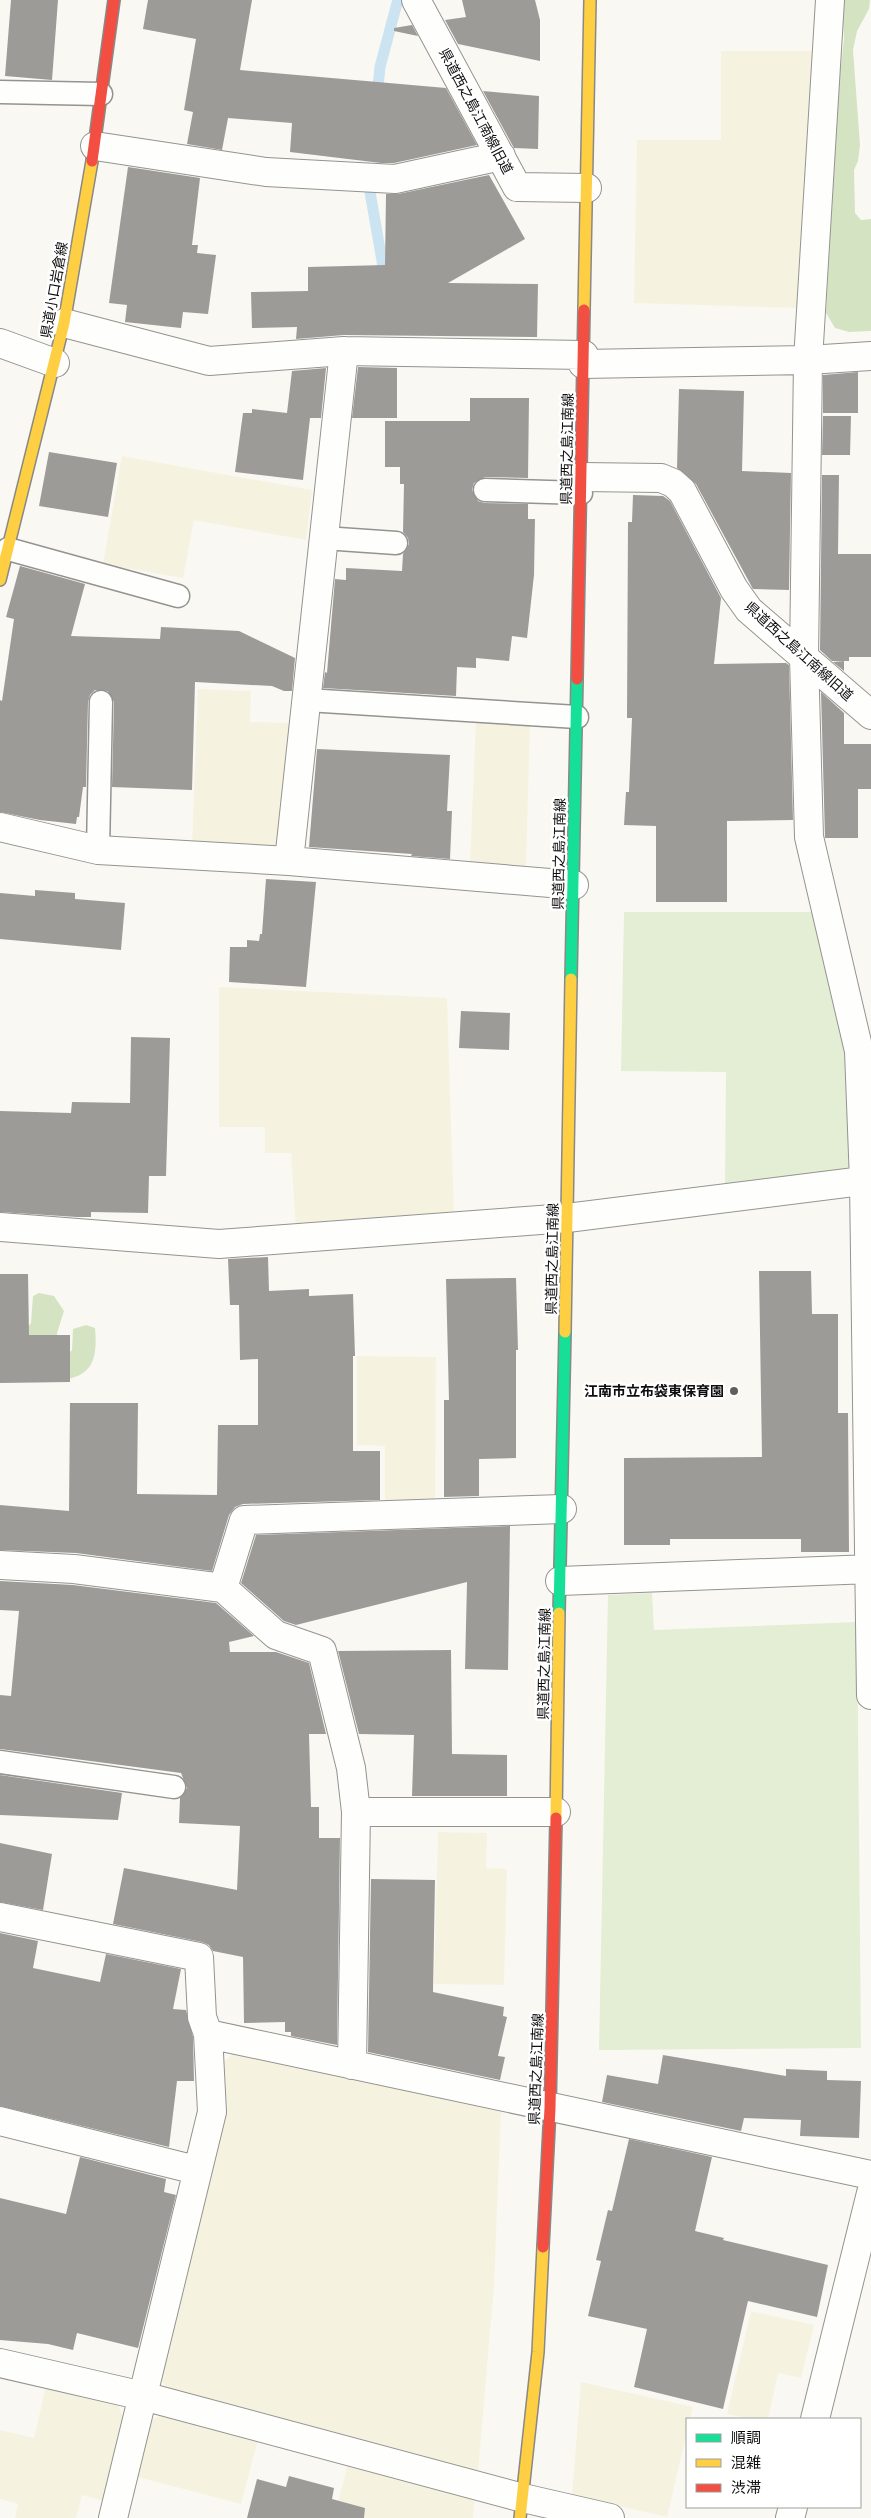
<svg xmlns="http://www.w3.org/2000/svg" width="871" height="2518" font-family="'Times New Roman','Noto Sans JP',serif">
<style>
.farmland{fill:#f5f3e0}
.green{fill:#e3eed4}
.forest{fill:#d4e4c3}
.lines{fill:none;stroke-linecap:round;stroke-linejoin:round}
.stream{stroke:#cce4f1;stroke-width:11}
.building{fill:#9d9b98}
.lane-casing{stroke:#949390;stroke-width:25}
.street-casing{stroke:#949390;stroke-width:30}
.fast-casing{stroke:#8a8987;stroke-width:14}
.slow-casing{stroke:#8a8987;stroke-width:14}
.jam-casing{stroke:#8a8987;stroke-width:14}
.lane{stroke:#fefefd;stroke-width:22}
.street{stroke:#fefefd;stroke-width:28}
.fast{stroke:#16e098;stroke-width:11}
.slow{stroke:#ffcf43;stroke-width:11}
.jam{stroke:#f24e42;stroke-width:11}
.poi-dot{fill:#605f5d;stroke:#fff;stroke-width:2}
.labels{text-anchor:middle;stroke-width:5;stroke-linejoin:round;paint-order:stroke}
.street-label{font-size:14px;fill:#0d0d0d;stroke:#fff}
.poi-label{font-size:14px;font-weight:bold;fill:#0d0d0d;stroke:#fff;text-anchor:end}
</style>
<rect width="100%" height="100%" fill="#faf8f2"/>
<path class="farmland" d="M721,51h93l-15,257 -165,-5 3,-163h84z
M122,456l190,34 -6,50 -112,-20 -11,58 -80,-14z
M198,689l53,2 -1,31 42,1 -15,126 -85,-3z
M476,721l54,3 -4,143 -56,-4z
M219,987l228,11 7,218 -158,14 -5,-77h-26v-26h-46z
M357,1356l79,1 -1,146 -50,-1v-56l-28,-1z
M438,1832l49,1 -1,35 21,1 -3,116 -70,-1z
M234,2052l267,60 -7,173 -16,188 -309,-82 -8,-11 66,-273 -3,-45z
M751,2311l63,14 -13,53 -23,-5 -10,46h-17l-24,-5z
M581,2382l112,25 -3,12h-3v13l-20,85 -95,-22z
M46,2386l71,17 7,16 -19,82 -23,-6 -6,23h-61l3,-14 -18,-5v-69l34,8z
M161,2415l97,25 -17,64 -107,-28 13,-53z
M348,2463l127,33 -2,22h-139z"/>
<path class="green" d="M624,912h195l32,142 2,115 -128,16 1,-113 -105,-1z
M652,1593l2,37 203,-8 4,426 -262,2 9,-455z"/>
<path class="forest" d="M842,0h28l-1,9 -12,22 -4,19 7,95 -2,16 -4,9 1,43 6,7 10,-1v112h-2l-20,1 -14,-4 -9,-15 11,-212 7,-62z
M39,1293l15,3 10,15 -7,22v17l2,2h11l2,-2 1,-21 13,-4 9,3c5,50 -17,53 -61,53l-7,-52 4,-6 2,-27z"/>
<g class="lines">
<path class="stream" d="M377,97l3,-30 17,-64
M370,192l15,86"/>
</g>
<path class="building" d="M11,0h47l-6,80 -47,-4z
M148,0h104l-12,70 206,18 31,57 -83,18h-13l-91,-11 2,-29 -64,-5 -6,32 -35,-6 6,-32 -9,-2 12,-71 -53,-10z
M462,0h73l5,20v41l-82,-17 -13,-24 21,-3z
M412,25l6,11 -24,-5v-3z
M483,91l56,5 -1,53 -24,-1z
M128,167l72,11 -8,67h6l-1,8 19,2 -8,59 -25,-2 -2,16 -56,-6 2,-17 -18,-2z
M489,175l36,64 -77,44 90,1 -1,53 -193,-2 -48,4 1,-12 -45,1 -1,-36 57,-1v-24l77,-2 1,-71h12z
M358,367l39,1v50h-45z
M326,368l-5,50h-11l-7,62 -68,-8 8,-59h9v-4l35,4 5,-42z
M858,372v41h-35v-38z
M679,389l65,2 -2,80 49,2 -2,117 -36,-1 -57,-105 -19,-16z
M470,398h59l-1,80 -43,-1 -11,6 -2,7 6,11 6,2 44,1v15h7l-1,56 -7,63 -15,-2 -3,25 -33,-3v10l-19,-1 -1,29 -133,-8 2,-16 2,1 8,-94 11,1v-12l56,3 1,-17 6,-10 -1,-6 -5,-6 1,-48h-4v-17h-15v-46h85z
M823,416h28l-1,39h-28z
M49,452l68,11 -9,54 -69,-11z
M822,475h17l-1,79h33v103h-22v4h-17l-12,-11z
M633,495l30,1 7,5 51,97 -7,66 72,-1 3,2 4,155 -66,1v81h-71v-76l-32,-1 2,-33h3l3,-74h-5l1,-196h4z
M20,566l65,18 -14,52 89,3 1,-12 78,4 56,27 -3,33h-8l-12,-5 -77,-4 -3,108 -80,-3 2,-85 -6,-11 -13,-1 -5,5 -2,7 -2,85h-3l-4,30h-2l-1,7 -36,-4 -40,-8v-112l2,1 12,-82 -8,-2z
M844,661v10l-11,-9z
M821,692l23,21v31h27v45h-13v49h-33z
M317,749l133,6 -3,56h5l-2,48 -39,-3 1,-2 -103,-7z
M266,879l50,3 -10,105 -77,-5 1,-35h17v-7l12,1 1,-7h2z
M35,890l40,3v6l50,4 -4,47 -121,-11v-46l35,3z
M461,1011l49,2 -1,37 -50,-2z
M131,1037l39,1 -4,138h-17l-1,37 -57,-1v5h-14l-77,-5v-101l71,2 1,-11 58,1z
M268,1257l1,34 40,-2v7l44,-2 2,62h-2v95h27v49l-137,4 -8,3 -6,8 -17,56 -136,-18 -76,-3v-45l69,6 1,-108h68l-1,91 80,1 1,-70h40v-66l-18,1 -1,-55h-9l-2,-46z
M759,1271h52l1,43h26v99h10l1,139h-48v-13h-131v6h-46v-87l138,-1z
M0,1274h28l1,61h41v47l-70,1z
M516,1278l2,72h-2v108l-37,1v37l-35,1v-97h5l-3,-121z
M510,1526l-2,144 -43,-1 2,-87 -171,43 -12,-4 -43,-38 15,-48z
M0,1581l73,4 143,18 38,33 -25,6 1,10h46l33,11 17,71h-17l2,73h8v31h21l-3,207 -46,-9v-4h-6v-10l-41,1 -1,-66 -30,-6 -4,-6 -7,-3 -89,-18 11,-56 113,22 3,-64 -61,-3 1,-25 7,-10 -6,-15 -181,-24v-54l11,1 8,-85 -19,-1z
M451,1650l1,104 55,1v41h-95l2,-61 -55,-1 -21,-83z
M0,1775l122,18 -4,27 -118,-5z
M0,1843l52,11 -9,56 -43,-8z
M371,1879l64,1 -2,112 71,15 -1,9 4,1 -9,39 7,1 -5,23 -132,-28z
M0,1933l38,8 -5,27 67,14 6,-28 75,15 -8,40 13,1 7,27 1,44h-17l-8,66 -169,-41z
M663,2055l123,21v-7l41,2v9l34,1 -2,57 -59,-2 1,-16 -57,-2 -3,13 -139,-29 5,-27 51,9z
M629,2139l83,18 -17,74 29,7 -1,2 105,25 -11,52 -69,-16 -25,108 -89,-22 13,-58 -59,-13 13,-55 -5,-1 12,-50 4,1z
M80,2157l86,22 -2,13 12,3 -38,153 -61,-15 -4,17 -25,-6 -48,-4v-142l66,16z
M289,2476l45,12 -2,11 33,9 -1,10h-117l10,-39 29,8z"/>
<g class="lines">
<defs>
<path id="lane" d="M0,92l101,2
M485,490l96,3
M324,538l72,5
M8,549l170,47
M307,700l270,17
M98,850l3,-148
M0,1762l174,25"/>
<path id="street" d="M416,0l101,187 70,1
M830,0l-22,360 -4,297 5,180 50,214 5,130 7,514
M95,146l171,26 129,7 106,-23
M64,323l145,38 135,-10 240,4
M0,343l55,20
M583,364l225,-4 63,-4
M581,477l80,1 12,5 9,8 52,98 15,21 122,105
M0,827l98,23 191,11 285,24
M289,861l55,-510
M0,1227l219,17 348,-26 304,-38
M0,1565l74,4 149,19 53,47 46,16 29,117 5,44 -4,253
M560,1581l311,-12
M223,1588l21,-68 318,-11
M356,1812h200
M0,1917l199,40 3,60 6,17
M0,2121l196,49
M0,2363l143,33 380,102 87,20
M815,2419l56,-226
M113,2518l99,-406 -4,-78 663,141
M790,2518l3,-11"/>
<path id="fast" d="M571,979l6,-300
M559,1613l6,-281"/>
<path id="slow" d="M584,310l6,-310
M0,580l64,-257 28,-162
M565,1332l6,-353
M556,1818l3,-205
M520,2518l18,-166 5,-105"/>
<path id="jam" d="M92,161l22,-161
M577,679l7,-369
M543,2247l7,-139 6,-290"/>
</defs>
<use href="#lane" class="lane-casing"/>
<use href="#street" class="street-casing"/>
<use href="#fast" class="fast-casing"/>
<use href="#slow" class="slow-casing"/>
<use href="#jam" class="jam-casing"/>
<use href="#lane" class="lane"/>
<use href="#street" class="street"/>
<use href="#fast" class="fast"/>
<use href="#slow" class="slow"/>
<use href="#jam" class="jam"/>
</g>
<circle class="poi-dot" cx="734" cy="1391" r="5"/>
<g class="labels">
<g class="street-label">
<text transform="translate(476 111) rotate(62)" y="5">県道西之島江南線旧道</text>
<text transform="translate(54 290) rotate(-80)" y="5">県道小口岩倉線</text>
<text transform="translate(567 449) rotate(-89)" y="5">県道西之島江南線</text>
<text transform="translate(799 651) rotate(42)" y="5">県道西之島江南線旧道</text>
<text transform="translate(559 854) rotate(-89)" y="5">県道西之島江南線</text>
<text transform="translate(552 1259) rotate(-89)" y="5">県道西之島江南線</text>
<text transform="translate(544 1664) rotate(-89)" y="5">県道西之島江南線</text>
<text transform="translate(536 2069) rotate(-88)" y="5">県道西之島江南線</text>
</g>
<g class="poi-label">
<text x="724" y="1396">江南市立布袋東保育園</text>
</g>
</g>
<rect x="686" y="2418" width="175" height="90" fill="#ffffff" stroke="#9e9e9e"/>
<rect x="696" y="2434" width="25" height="8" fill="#16e098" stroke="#9e9e9e"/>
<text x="731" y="2443" font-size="15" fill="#0d0d0d">順調</text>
<rect x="696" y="2459" width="25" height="8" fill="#ffcf43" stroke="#9e9e9e"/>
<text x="731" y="2468" font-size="15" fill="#0d0d0d">混雑</text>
<rect x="696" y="2484" width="25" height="8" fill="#f24e42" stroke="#9e9e9e"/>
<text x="731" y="2493" font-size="15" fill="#0d0d0d">渋滞</text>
</svg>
